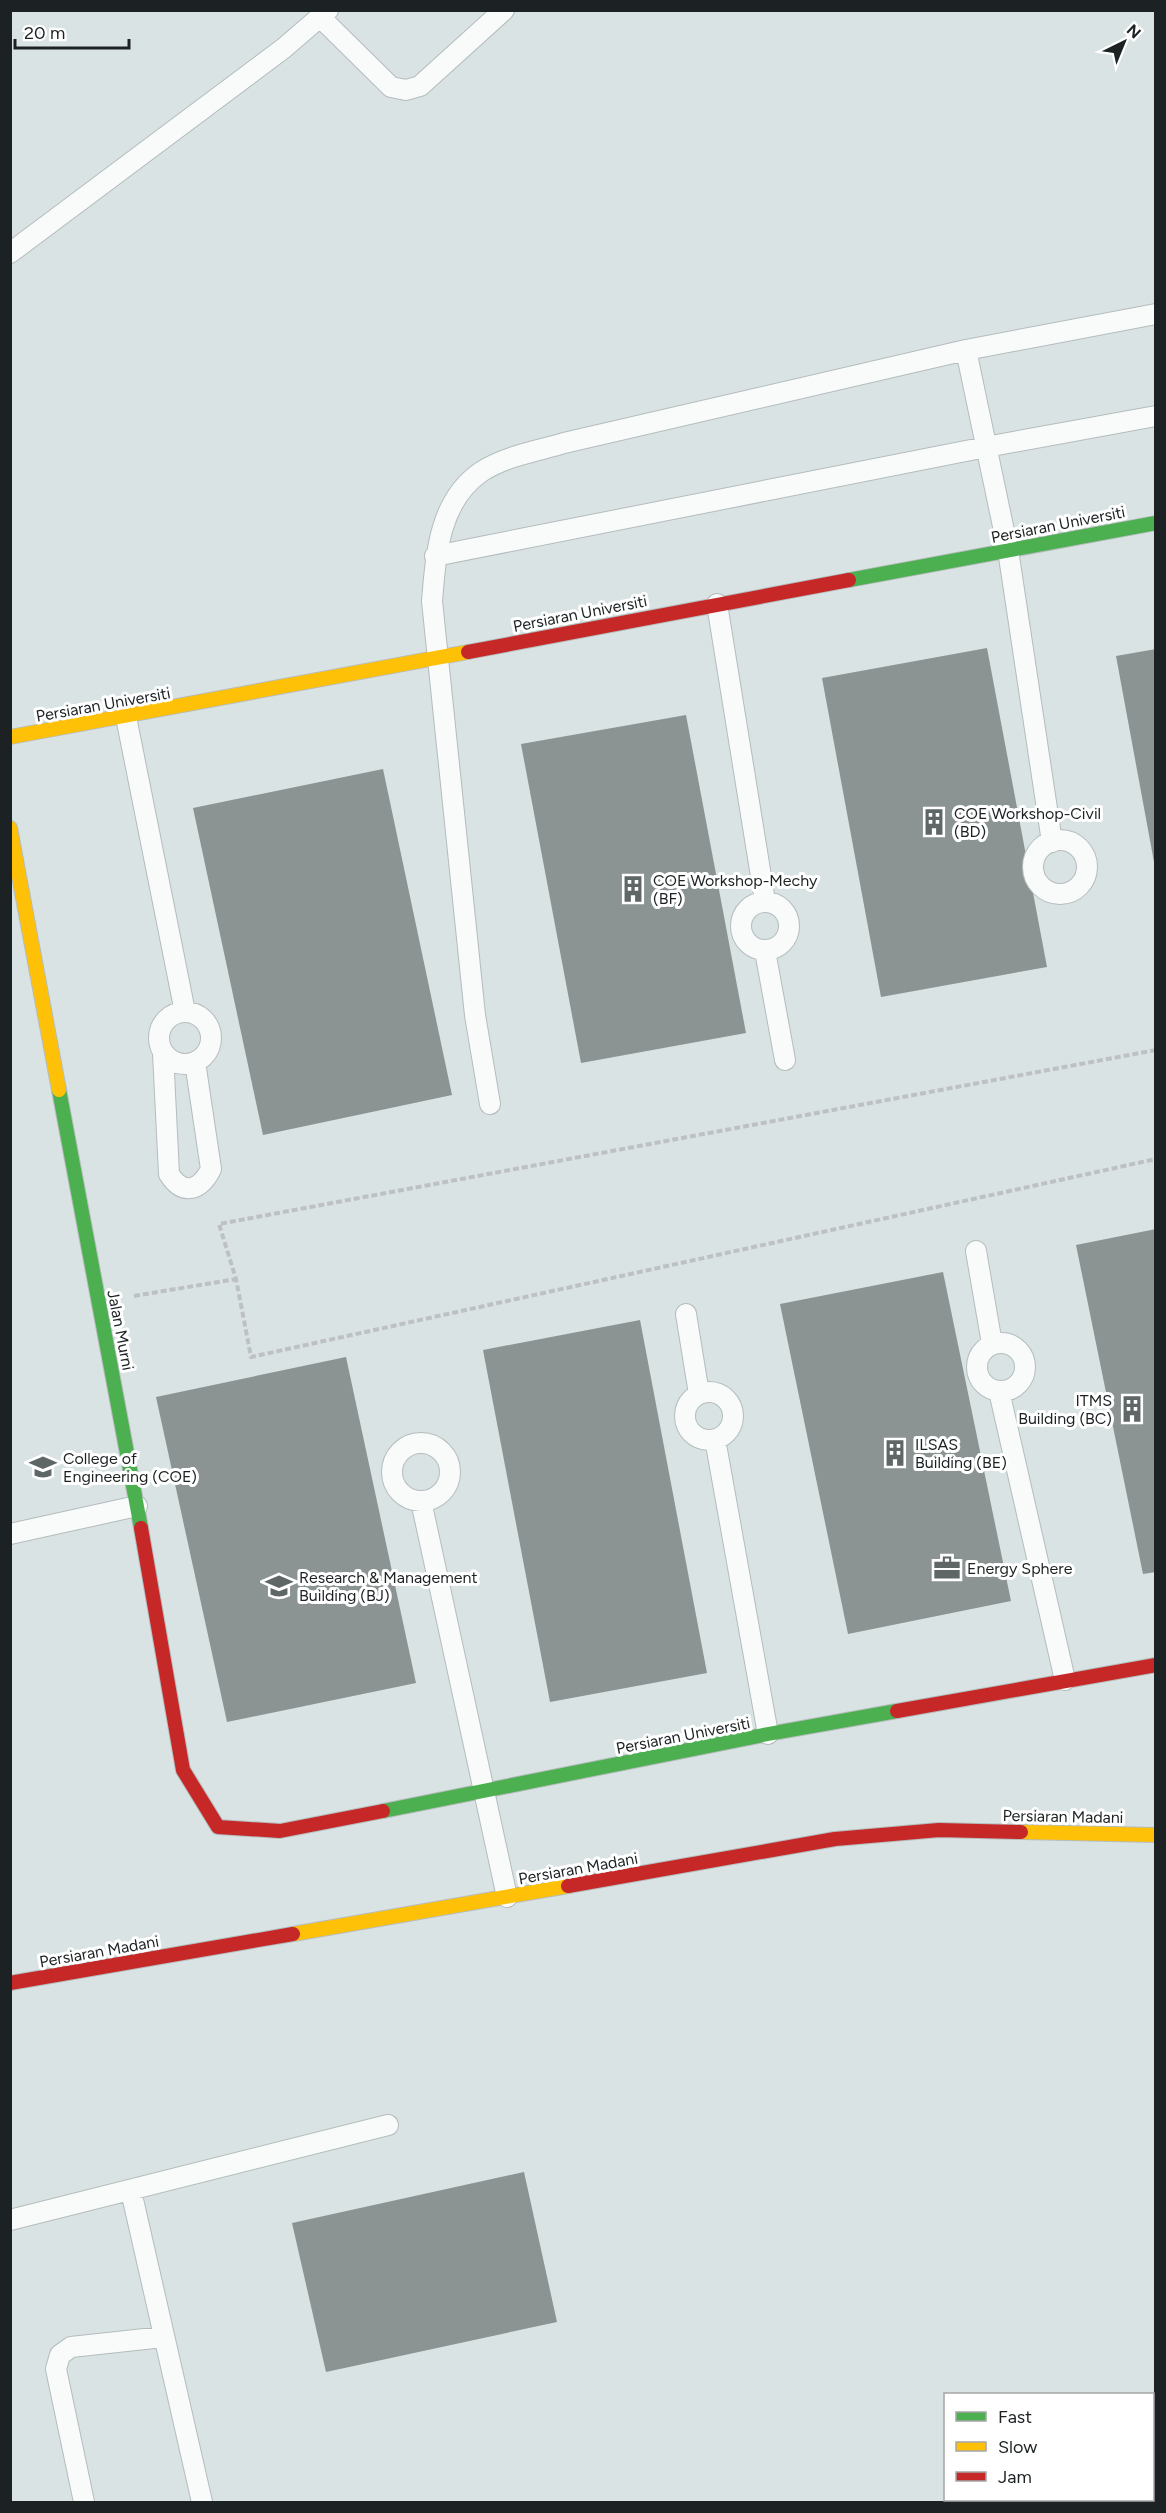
<svg xmlns="http://www.w3.org/2000/svg" width="1166" height="2513" font-family="Figtree,sans-serif">
<style>
.building{fill:#8b9393}
.lines{fill:none;stroke-linecap:round;stroke-linejoin:round}
.lane-casing{stroke:#b5bcbc;stroke-width:22}
.fast-casing{stroke:#b5bcbc;stroke-width:16}
.slow-casing{stroke:#b5bcbc;stroke-width:16}
.jam-casing{stroke:#b5bcbc;stroke-width:16}
.path{stroke:#bec1c1;stroke-width:4;stroke-dasharray:6 3;stroke-linecap:butt}
.lane{stroke:#f9fbfb;stroke-width:20}
.fast{stroke:#4caf50;stroke-width:14}
.slow{stroke:#ffc107;stroke-width:14}
.jam{stroke:#c62828;stroke-width:14}
.labels{text-anchor:middle;stroke-width:6;stroke-linejoin:round;paint-order:stroke}
.street-label{font-size:16px;fill:#1c2223;stroke:#fff}
.poi-label{font-size:16px;fill:#1c2223;stroke:#fff;text-anchor:start}
</style>
<rect width="100%" height="100%" fill="#d9e3e3"/>
<path class="building" d="M987,648l60,319 -166,30 -59,-319z
M1156,649v213h-2l-38,-206z
M686,715l60,318 -165,30 -60,-319z
M383,769l69,326 -189,40 -70,-327z
M1156,1229v343l-13,2 -67,-329z
M943,1272l68,329 -163,33 -68,-330z
M640,1320l67,353 -157,29 -67,-352z
M346,1357l70,326 -189,39 -71,-325z
M524,2172l33,150 -231,50 -34,-149z"/>
<g class="lines">
<defs>
<path id="lane" d="M320,17l71,70 15,3 14,-4 84,-76
M10,253l274,-205 44,-38
M966,350l190,-36
M435,556l551,-109 170,-31
M717,604l48,297
M126,717l59,295
M1033 867a27 27 0 1 1 54 0a27 27 0 1 1-54 0Z
M741 926a24 24 0 1 1 48 0a24 24 0 1 1-48 0Z
M765,951l20,109
M159 1038a26 26 0 1 1 52 0a26 26 0 1 1-52 0Z
M163,1053l6,121c14,22 31,17 42,-5l-16,-107
M490,1104l-15,-89 -43,-414c4,-47 7,-100 49,-129 24,-16 57,-21 83,-29l402,-93 42,200 44,292
M976,1251l16,93
M686,1314l13,80
M977 1367a24 24 0 1 1 48 0a24 24 0 1 1-48 0Z
M999,1391l66,289
M685 1416a24 24 0 1 1 48 0a24 24 0 1 1-48 0Z
M715,1439l53,295
M392 1472a29 29 0 1 1 58 0a29 29 0 1 1-58 0Z
M421,1501l86,396
M10,1534l127,-28
M131,2191l71,311
M10,2220l378,-95
M84,2502l-28,-133 4,-14 11,-8 92,-10"/>
<path id="fast" d="M849,580l307,-57
M59,1090l82,438
M383,1811l385,-77 129,-23"/>
<path id="slow" d="M10,737l458,-85
M10,828l49,262
M1021,1832l135,3
M293,1934l275,-48"/>
<path id="jam" d="M468,652l381,-72
M141,1528l42,242 35,57 62,4 103,-20
M897,1711l259,-46
M568,1886l267,-47 104,-9 82,2
M10,1983l283,-49"/>
</defs>
<use href="#lane" class="lane-casing"/>
<use href="#fast" class="fast-casing"/>
<use href="#slow" class="slow-casing"/>
<use href="#jam" class="jam-casing"/>
<path class="path" d="M1156,1050l-937,174 17,55 15,78 905,-198
M134,1296l102,-17"/>
<use href="#lane" class="lane"/>
<use href="#fast" class="fast"/>
<use href="#slow" class="slow"/>
<use href="#jam" class="jam"/>
</g>
<defs>
<symbol id="building-bare" viewBox="-9 -9 18 18"><path d="M-4-6H4V6H1V3H-1V6H-4ZM-2.5-4.3h1.7v1.8h-1.7ZM.8-4.3h1.7v1.8H.8ZM-2.5-1h1.7V.8h-1.7ZM.8-1h1.7V.8H.8Z" fill="#5e6666" stroke="#fff" stroke-width="2.5" paint-order="stroke"/></symbol>
<symbol id="university-bare" viewBox="-9 -9 18 18"><path d="M0-5L7-2L0 1L-7-2ZM-4 1L0 2.5L4 1V4Q0 6-4 4Z" fill="#5e6666" stroke="#fff" stroke-width="2.5" paint-order="stroke"/></symbol>
<symbol id="office-bare" viewBox="-9 -9 18 18"><path d="M-6-3h4V-5.5h4V-3h4V5H-6ZM-1-4.5V-3h2v-1.5ZM-6 0V1H6V0Z" fill="#5e6666" stroke="#fff" stroke-width="2.5" paint-order="stroke"/></symbol>
</defs>
<g fill-rule="evenodd">
<use href="#building-bare" x="915" y="803" width="38" height="38"/>
<use href="#building-bare" x="614" y="870" width="38" height="38"/>
<use href="#building-bare" x="1113" y="1390" width="38" height="38"/>
<use href="#building-bare" x="876" y="1434" width="38" height="38"/>
<use href="#university-bare" x="24" y="1448" width="38" height="38"/>
<use href="#office-bare" x="928" y="1549" width="38" height="38"/>
<use href="#university-bare" x="260" y="1567" width="38" height="38"/>
</g>
<g class="labels">
<g class="street-label">
<text transform="translate(1058 524) rotate(-11)" y="6">Persiaran Universiti</text>
<text transform="translate(580 613) rotate(-11)" y="6">Persiaran Universiti</text>
<text transform="translate(103 704) rotate(-10)" y="6">Persiaran Universiti</text>
<text transform="translate(121 1330) rotate(79)" y="6">Jalan Murni</text>
<text transform="translate(683 1735) rotate(-11)" y="6">Persiaran Universiti</text>
<text transform="translate(1063 1816) rotate(1)" y="6">Persiaran Madani</text>
<text transform="translate(578 1868) rotate(-10)" y="6">Persiaran Madani</text>
<text transform="translate(99 1951) rotate(-10)" y="6">Persiaran Madani</text>
</g>
<g class="poi-label">
<text x="954" y="819">COE Workshop-Civil<tspan x="954" dy="18">(BD)</tspan></text>
<text x="653" y="886">COE Workshop-Mechy<tspan x="653" dy="18">(BF)</tspan></text>
<text x="1112" y="1406" text-anchor="end">ITMS<tspan x="1112" dy="18">Building (BC)</tspan></text>
<text x="915" y="1450">ILSAS<tspan x="915" dy="18">Building (BE)</tspan></text>
<text x="63" y="1464">College of<tspan x="63" dy="18">Engineering (COE)</tspan></text>
<text x="967" y="1574">Energy Sphere</text>
<text x="299" y="1583">Research &amp; Management<tspan x="299" dy="18">Building (BJ)</tspan></text>
</g>
</g>
<rect width="1166" height="2513" fill="none" stroke="#1c2223" stroke-width="24"/>
<rect x="944" y="2393" width="210" height="108" fill="#ffffff" stroke="#a4a7a7" stroke-width="1.5"/>
<rect x="956" y="2412" width="30" height="9" fill="#4caf50" stroke="#a4a7a7" stroke-width="1.5"/>
<text x="998" y="2423" font-size="18" fill="#1c2223">Fast</text>
<rect x="956" y="2442" width="30" height="9" fill="#ffc107" stroke="#a4a7a7" stroke-width="1.5"/>
<text x="998" y="2453" font-size="18" fill="#1c2223">Slow</text>
<rect x="956" y="2472" width="30" height="9" fill="#c62828" stroke="#a4a7a7" stroke-width="1.5"/>
<text x="998" y="2483" font-size="18" fill="#1c2223">Jam</text>
<g transform="translate(1124 42) rotate(43)" stroke="#ffffff" stroke-width="4.5" paint-order="stroke">
<path d="M0-4.5L10 22L0 15L-10 22Z" fill="#1c2223"/>
<text y="-9" font-size="16" font-weight="bold" text-anchor="middle" fill="#1c2223">N</text>
</g>
<path d="M15 39v9h114v-9" fill="none" stroke="#1c2223" stroke-width="3"/>
<text x="24" y="39" font-size="18" fill="#1c2223" stroke="#ffffff" stroke-width="4.5" paint-order="stroke">20 m</text>
</svg>
